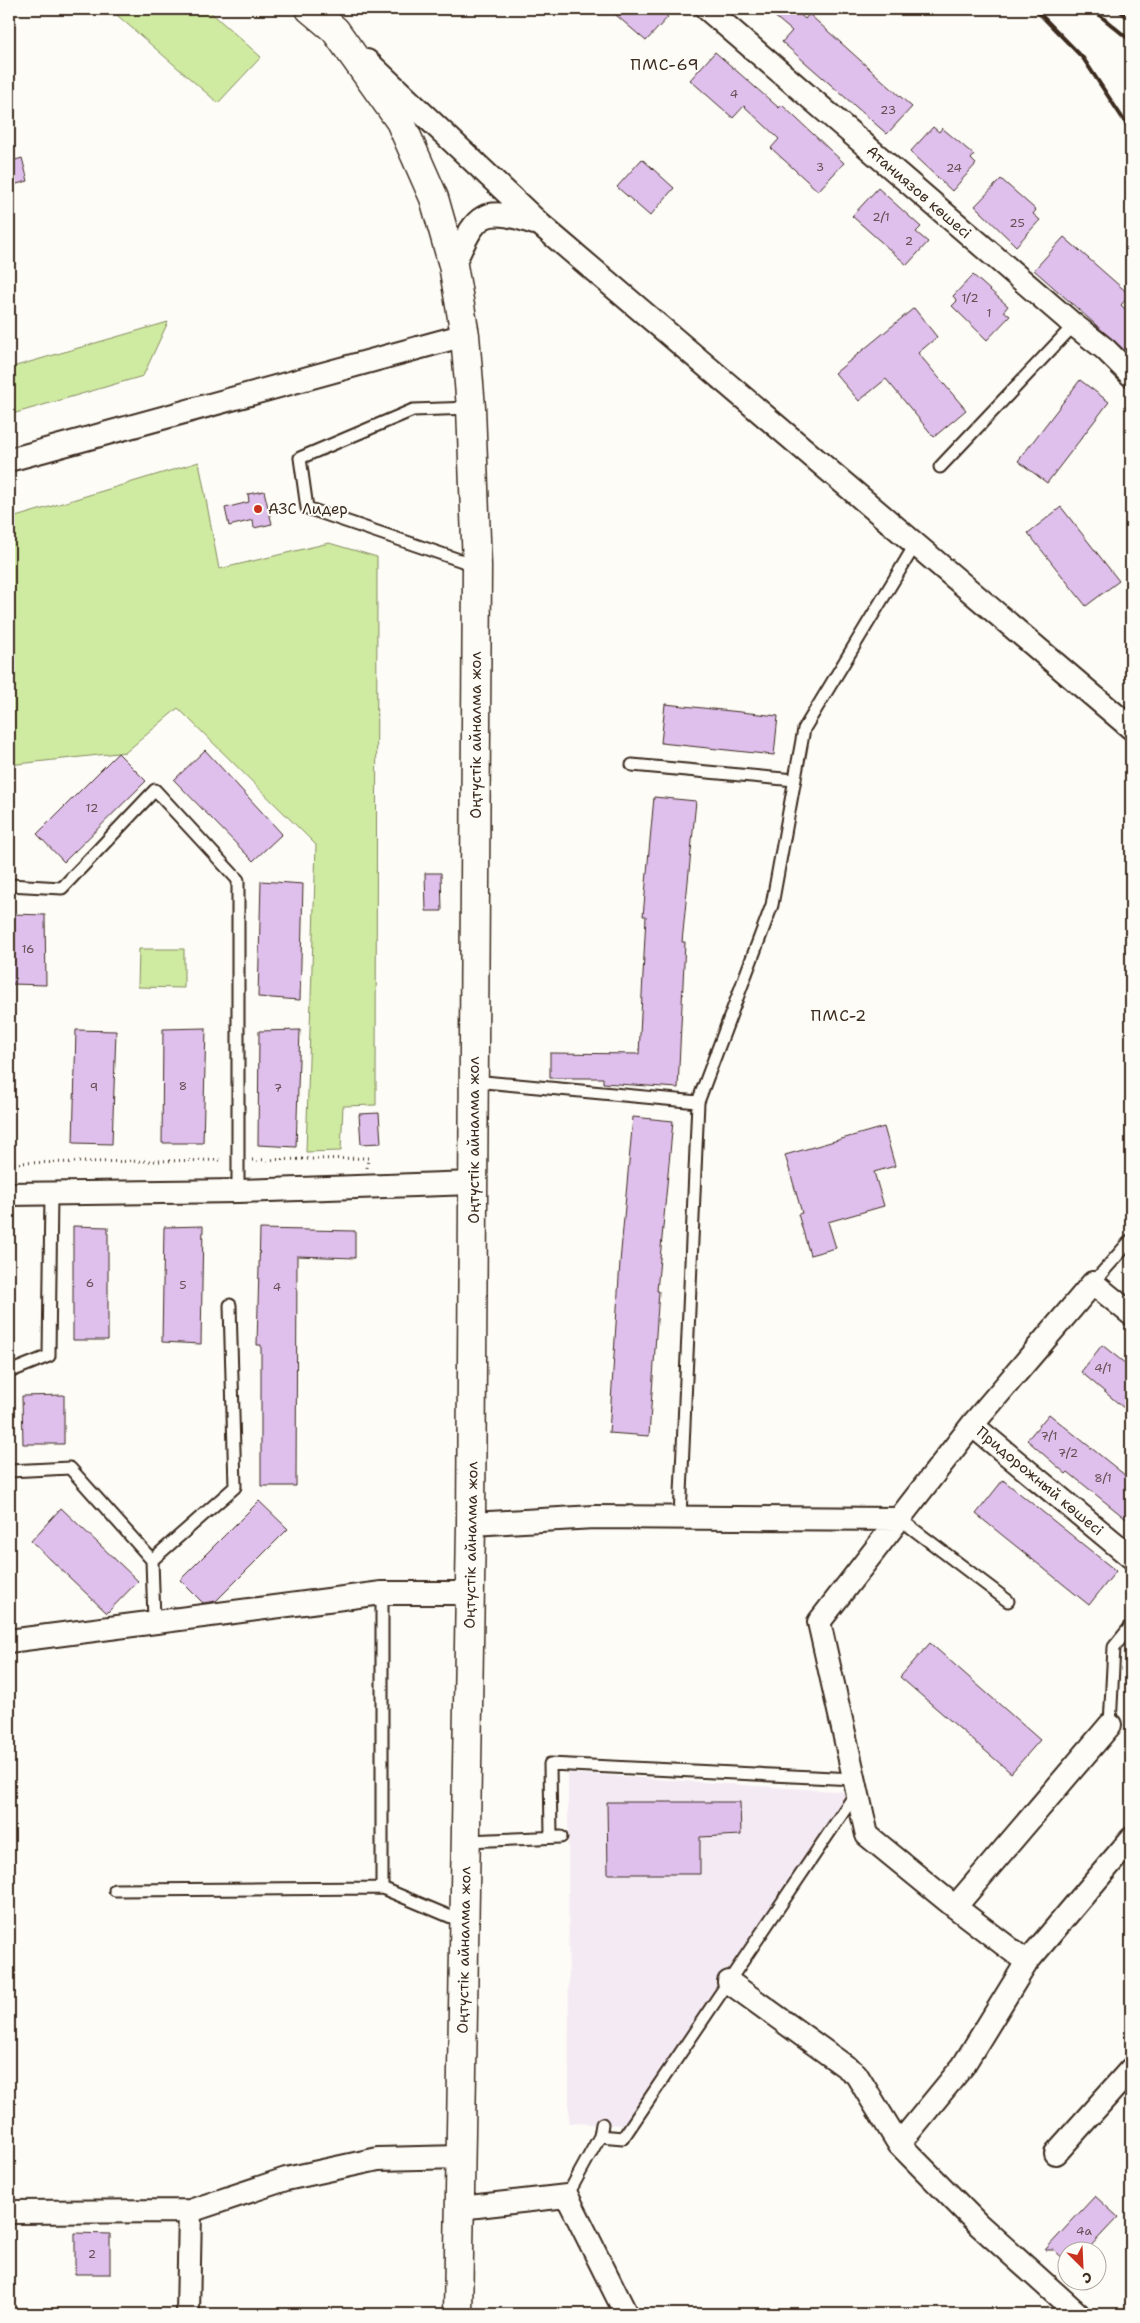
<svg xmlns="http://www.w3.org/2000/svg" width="1140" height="2323" font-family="'Shantell Sans',sans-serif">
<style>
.built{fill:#f4eaf4}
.green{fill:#cfeaa1;stroke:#858a60}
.building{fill:#dfbfec;stroke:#3b2a1e}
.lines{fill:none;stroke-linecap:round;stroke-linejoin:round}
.lane-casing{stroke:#3b2a1e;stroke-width:15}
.street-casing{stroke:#3b2a1e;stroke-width:26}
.highway-casing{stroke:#3b2a1e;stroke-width:31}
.path{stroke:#3b2a1e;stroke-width:3;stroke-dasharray:1 4;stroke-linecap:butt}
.lane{stroke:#fdfcf7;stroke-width:11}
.street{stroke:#fdfcf7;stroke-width:22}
.highway{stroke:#fdfcf7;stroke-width:28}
.rail{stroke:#3b2a1e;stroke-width:4}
.poi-dot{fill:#c8321e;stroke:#fdfcf7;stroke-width:2}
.labels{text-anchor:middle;stroke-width:4;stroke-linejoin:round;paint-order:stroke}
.number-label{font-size:12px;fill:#644f52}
.street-label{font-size:15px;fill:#3b2a1e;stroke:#fdfcf7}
.poi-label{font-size:15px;fill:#3b2a1e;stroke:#fdfcf7;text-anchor:start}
.neighbourhood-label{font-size:16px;letter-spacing:1px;fill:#3b2a1e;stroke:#fdfcf7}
</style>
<rect width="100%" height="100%" fill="#fdfcf7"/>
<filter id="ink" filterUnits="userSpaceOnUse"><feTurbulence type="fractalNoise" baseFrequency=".02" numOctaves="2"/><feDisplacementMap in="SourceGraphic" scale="10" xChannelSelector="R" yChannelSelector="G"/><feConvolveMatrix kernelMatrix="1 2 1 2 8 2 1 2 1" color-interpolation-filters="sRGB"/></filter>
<g filter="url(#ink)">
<path class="built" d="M568,1773l281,19 -225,333 -55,-2z"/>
<path class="green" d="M110,9h97l54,48 -43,46z
M168,322l-25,54 -134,39v-47z
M199,462l20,107 110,-26 48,14 -1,548 -33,1 -2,45 -35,1 10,-307 -138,-137 -52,44 -117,13v-246z
M139,949h45v39l-46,-1z"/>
<path class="building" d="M609,9h50l9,8 -22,24z
M766,9h28l11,10 4,-5 103,93 -25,27 -105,-92 10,-11z
M715,52l64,56 3,-3 62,58 -26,28 -47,-43 8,-9 -35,-33 -11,12 -43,-38z
M933,127l6,5 3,-4 18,15 14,12 -3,4 5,5 -24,27 -42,-39z
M22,158l6,23 -19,5v-24z
M642,159l32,29 -24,28 -33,-29z
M1001,179l35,31 -3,4 7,6 -24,26 -41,-40z
M878,188l43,39 -5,5 12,10 -21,23 -55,-49z
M1064,237l66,58 -9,10 10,10v41l-97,-86z
M973,275l35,31 -4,5 6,5 -23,24 -35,-34 5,-5 -4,-5z
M914,308l23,29 -19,16 48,57 -32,27 -48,-58 -27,22 -24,-28z
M1080,380l29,22 -62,81 -29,-22z
M264,491l8,33 -18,4 -1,-8 -24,6 -4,-18 24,-6 -1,-8z
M1061,507l58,74 -33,25 -58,-73z
M665,704l113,12 -4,39 -113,-12z
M205,750l77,84 -29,27 -79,-81z
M118,753l28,28 -82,81 -27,-28z
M654,797l42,4 -14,141h3l-7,146 -75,-5v-5h-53v-25l89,1 7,-138h-3z
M425,873h16l1,38h-16z
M261,881l42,3 -3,116 -42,-3z
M12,914l33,1 1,70 -35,-1z
M206,1028l-3,115h-41l1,-114z
M76,1030l40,1 -4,113 -39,-1z
M300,1030l-4,117 -38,-2 1,-114z
M379,1113l2,30 -20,1 -2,-30z
M633,1117l40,4 -16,170h2l-10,145 -40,-3 11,-171z
M884,1127l11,39 -21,6 10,34 -56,16 8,26 -26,7 -12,-41 4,-1 -17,-58z
M73,1226l35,1v113h-35z
M203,1226l-2,118 -39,-2 2,-115z
M260,1229l95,2v27l-58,-2 -1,230h-35v-141h-4z
M1102,1345l29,23v46l-50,-42z
M64,1395v49h-41l-1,-48z
M1049,1414l82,66v43l-63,-51 -2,2 -39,-34z
M1003,1480l113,91 -27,34 -113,-91z
M259,1501l29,28 -72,72 -13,2 -23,-23z
M61,1508l77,73 -31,32 -76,-72z
M930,1643l110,97 -29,33 -111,-96z
M607,1802h133l1,33 -41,2v37h-92z
M1095,2196l23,21 -31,33h-19v13l-14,-13h-9z
M75,2233l35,1v40h-35z"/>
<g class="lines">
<defs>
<path id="lane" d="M471,408l-58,2 -113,48 7,50 170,58
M940,467l134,-142
M632,765l163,15
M9,885l53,3 93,-98 83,90v311
M474,1081l224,21
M1093,1283l38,-43
M9,1372l40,-16 2,-163
M9,1471l61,-3 82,92
M680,1517l18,-415 74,-197 32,-176 111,-184
M900,1519l108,82
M154,1620l-2,-60 83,-73 -5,-182
M1110,1725l4,-78 17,-21
M551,1837l-1,-73 304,15
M466,1841l95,-4
M382,1888l81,34
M115,1890l267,-2v-295
M600,2136l23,2 233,-345
M567,2196l33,-60 2,-12"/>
<path id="street" d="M707,9l367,316 31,24 26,26
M367,61l175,165 589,502
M453,265c23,-47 25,-62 81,-42
M9,460l456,-125
M9,1194l229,-3 235,-8
M972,1425l159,132
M471,1524l123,-7 306,2
M9,1641l373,-48h88
M955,1907l155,-182
M1027,1962l-72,-55 -88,-72 -48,-213 153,-197 121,-142 38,31
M729,1982l127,92 43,70 79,80 100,90
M899,2144l64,-78 64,-104 104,-123
M1056,2153l75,-84
M460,2208l107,-12 59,118
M9,2212l181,-1 96,-32 92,-20 82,-2
M188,2314l2,-103"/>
<path id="highway" d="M310,9l25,21 65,91 34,77 19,67 12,70 6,73 6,158 -6,958 -13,790"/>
</defs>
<use href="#lane" class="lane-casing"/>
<use href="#street" class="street-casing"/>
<use href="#highway" class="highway-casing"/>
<path class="path" d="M252,1160l116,-2 -1,10
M9,1163l214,-3"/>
<use href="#lane" class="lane"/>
<use href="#street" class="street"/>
<use href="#highway" class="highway"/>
<path class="rail" d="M1035,9l48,49 48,73
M1092,9l39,32
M1118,9l13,11"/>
</g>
</g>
<circle class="poi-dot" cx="258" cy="509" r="5"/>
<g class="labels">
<g class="number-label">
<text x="734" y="98">4</text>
<text x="888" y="114">23</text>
<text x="820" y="171">3</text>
<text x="954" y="172">24</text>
<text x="881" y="221">2/1</text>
<text x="1017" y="227">25</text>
<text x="909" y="245">2</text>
<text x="970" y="302">1/2</text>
<text x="989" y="317">1</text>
<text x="92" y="812">12</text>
<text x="28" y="953">16</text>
<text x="183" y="1090">8</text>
<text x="94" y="1091">9</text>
<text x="278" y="1092">7</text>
<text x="90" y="1287">6</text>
<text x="183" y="1289">5</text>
<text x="277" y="1291">4</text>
<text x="1103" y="1372">4/1</text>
<text x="1049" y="1440">7/1</text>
<text x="1068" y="1457">7/2</text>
<text x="1103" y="1482">8/1</text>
<text x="1084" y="2235">4а</text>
<text x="92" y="2258">2</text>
</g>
<g class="street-label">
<text transform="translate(919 192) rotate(41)" y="5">Атаниязов көшесі</text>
<text transform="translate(476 735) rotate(-90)" y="5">Оңтүстік айналма жол</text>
<text transform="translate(474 1140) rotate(-90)" y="5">Оңтүстік айналма жол</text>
<text transform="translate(1040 1481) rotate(40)" y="5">Придорожный көшесі</text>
<text transform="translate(471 1545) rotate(-89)" y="5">Оңтүстік айналма жол</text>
<text transform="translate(464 1950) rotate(-89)" y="5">Оңтүстік айналма жол</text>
</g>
<g class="poi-label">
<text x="268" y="514">АЗС Лидер</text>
</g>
<g class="neighbourhood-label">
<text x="665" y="70">ПМС-69</text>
<text x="839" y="1021">ПМС-2</text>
</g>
</g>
<rect width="1140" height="2323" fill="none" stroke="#fdfcf7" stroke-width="30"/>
<rect x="15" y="15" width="1110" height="2293" fill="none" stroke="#3b2a1e" stroke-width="2" filter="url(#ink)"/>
<g transform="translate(1082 2266) rotate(156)"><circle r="24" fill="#fdfcf7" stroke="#afa8a0"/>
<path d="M0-4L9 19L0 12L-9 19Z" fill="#c8321e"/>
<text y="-8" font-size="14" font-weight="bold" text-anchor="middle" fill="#3b2a1e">С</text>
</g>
</svg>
